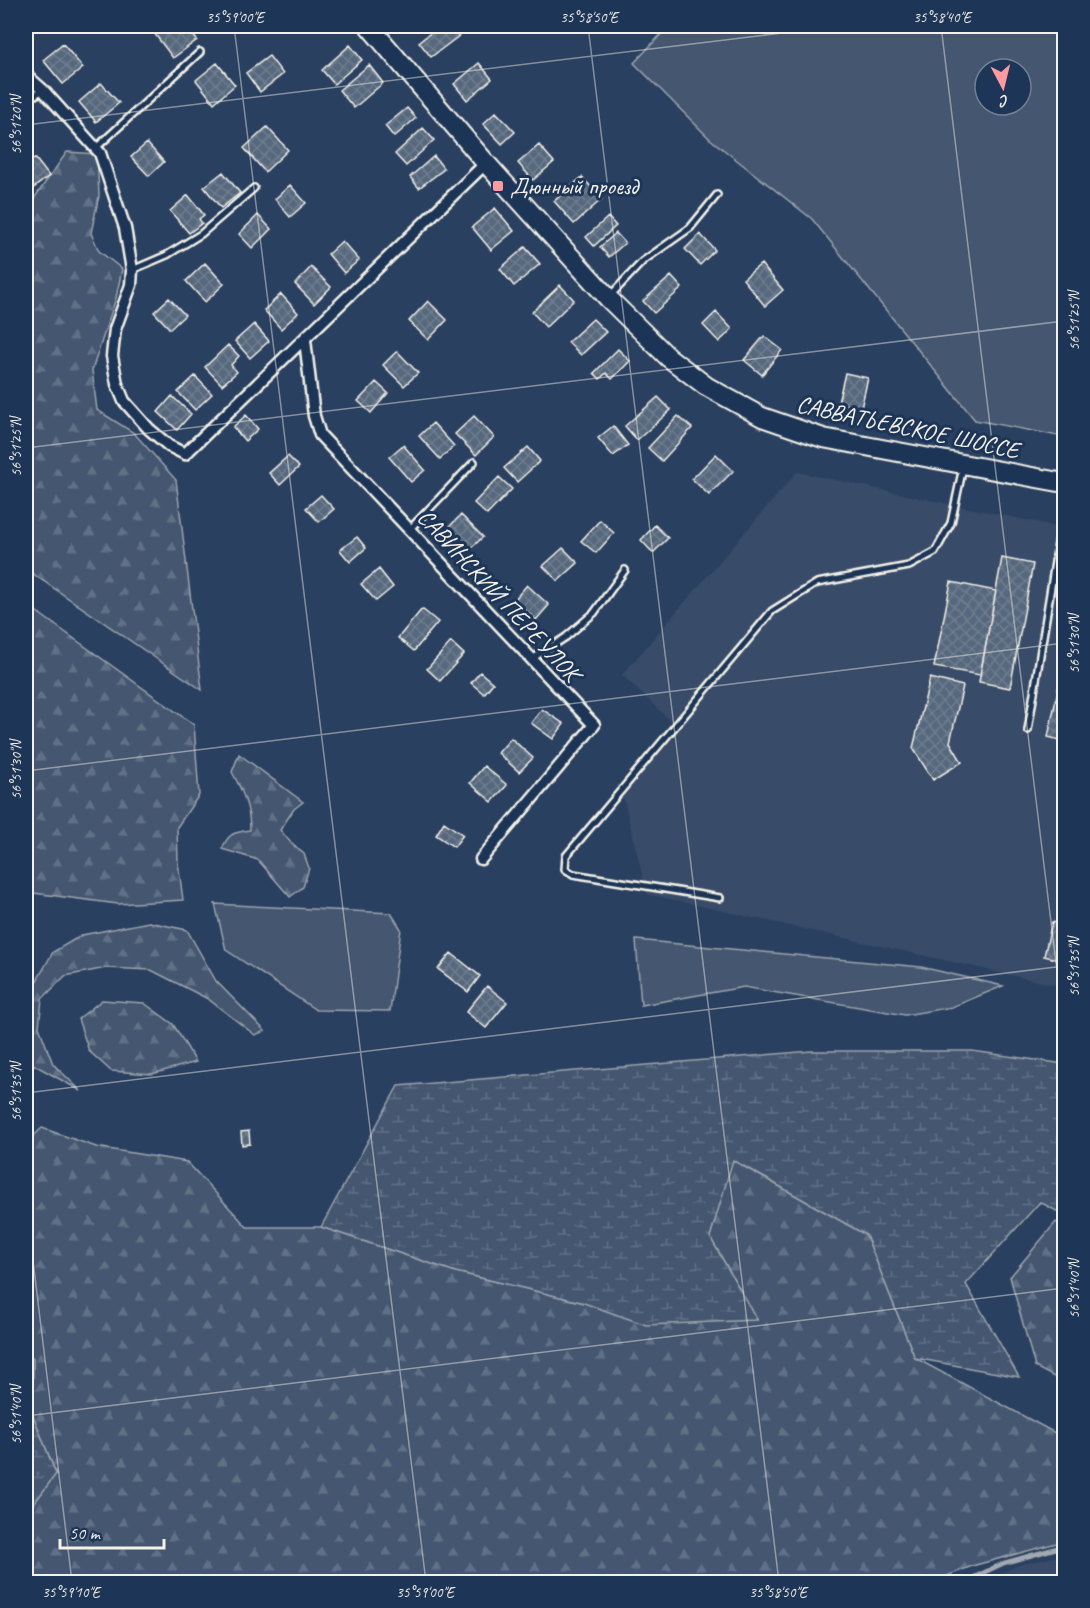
<svg xmlns="http://www.w3.org/2000/svg" width="1090" height="1608" font-family="Caveat,sans-serif">
<style>
.built{fill:#374c69}
.grass{fill:#445771;stroke:#9ca4ac;stroke-width:1.5;fill-rule:evenodd}
.forest{fill:url(#forest-firs);stroke:#9ca4ac;stroke-width:1.5}
.wetland{fill:url(#wetland-marsh);stroke:#9ca4ac;stroke-width:1.5}
.lines{fill:none;stroke-linecap:round;stroke-linejoin:round}
.stream{stroke:#a1a8b0;stroke-width:4.5}
.building{fill:url(#building-cross-hatch);stroke:#f4f1e8;stroke-width:1.5}
.service-casing{stroke:#f4f1e8;stroke-width:10}
.minor-casing{stroke:#f4f1e8;stroke-width:15}
.primary-casing{stroke:#f4f1e8;stroke-width:22}
.service{stroke:#1d3557;stroke-width:5}
.minor{stroke:#1d3557;stroke-width:10}
.primary{stroke:#1d3557;stroke-width:18}
.ticks{fill:none;stroke:#f4f1e8;stroke-width:1.5;stroke-opacity:0.45}
.poi-dot{fill:#ff9aa2;stroke:#1d3557;stroke-width:2}
.labels{text-anchor:middle;stroke-width:6;stroke-linejoin:round;paint-order:stroke}
.poi-label{font-size:24px;fill:#f4f1e8;stroke:#1d3557;text-anchor:start}
.street-label{font-size:24px;fill:#f4f1e8;stroke:#1d3557}
.neatline{fill:none;stroke:#f4f1e8;stroke-width:2}
.ticks-label{font-size:15px;text-anchor:middle;fill:#f4f1e8}
</style>
<defs>
<pattern id="forest-firs" width="22" height="20" patternUnits="userSpaceOnUse" patternTransform="scale(1.5)"><rect width="22" height="20" fill="#445771"/><path d="M5 1l3.5 6h-7zM16 11l3.5 6h-7z" fill="#607085"/></pattern>
<pattern id="wetland-marsh" width="20" height="14" patternUnits="userSpaceOnUse" patternTransform="scale(1.5)"><rect width="20" height="14" fill="#445771"/><path d="M1 5h8M5 5V1M11 12h8M15 12V8" fill="none" stroke="#607085"/></pattern>
<pattern id="building-cross-hatch" width="8" height="8" patternUnits="userSpaceOnUse" patternTransform="scale(1.5)"><rect width="8" height="8" fill="#56677d"/><path d="M0 0l8 8M0 8l8-8" fill="none" stroke="#6f7d8f"/></pattern>
</defs>
<rect width="100%" height="100%" fill="#2a4060"/>
<filter id="ink" filterUnits="userSpaceOnUse"><feTurbulence type="fractalNoise" baseFrequency=".0167" numOctaves="2"/><feDisplacementMap in="SourceGraphic" scale="12" xChannelSelector="R" yChannelSelector="G"/><feConvolveMatrix kernelMatrix="1 2 1 2 8 2 1 2 1" color-interpolation-filters="sRGB"/></filter>
<g filter="url(#ink)">
<path class="built" d="M797,472l267,56v459l-417,-93 -24,-98 55,-68 -56,-53z
M1064,1555v27h-80l34,-17z"/>
<path class="grass" d="M665,26h399v411l-89,-17 -163,-201 -102,-80 -76,-76 33,-35zM985,69h36v36h-36z
M215,904l176,9 10,16 -11,82 -74,-1 -90,-60z
M636,940l285,27 82,19 -51,21 -47,8 -161,-28 -103,18z"/>
<path class="forest" d="M67,152l30,2 2,42 -8,37 8,18 23,18 -6,29 -24,72 5,40 37,23 42,47 26,210 -176,-121v-338l9,-34z
M26,604l168,121 5,70 -22,32 1,35 5,38 -65,4 -92,-12z
M239,754l64,48 -9,7 -14,21 12,14 12,10 5,14 -6,19 -13,10 -32,-37 -36,-11c7,-17 12,-16 28,-19 0,-22 -7,-38 -18,-58z
M149,922l38,8 29,51 49,50 -10,4 -47,-36 -57,-29 -45,-2 -41,8 -23,23 -3,28 14,37 28,27 -50,-28 -5,-1v-62l27,-48 29,-17z
M102,1000l42,3 29,21 23,38 -44,12 -41,-3 -22,-20 -11,-32z
M42,1128l54,19 91,15 60,65h74l135,45 125,30 176,17 -47,-82 22,-77 134,75 49,123 142,76 7,22v85l-92,25 -40,16h-906v-68l30,-40 -24,-61 1,-54 -7,-1v-215z
M1056,1222l8,7v153l-29,-15 -25,-90z"/>
<path class="wetland" d="M812,1051h160l92,13v151l-24,-13 -74,82 53,93 -104,-19 -49,-123 -133,-75 -23,77 47,83 -111,5 -65,-23 -125,-30 -135,-45 77,-141z
M26,1358h7l-1,55 24,61 -30,40z"/>
<g class="lines">
<path class="stream" d="M964,1582l40,-19 60,-17"/>
</g>
<path class="building" d="M164,26h22l11,14 -24,18 -19,-25z
M440,26h17l6,7 -32,24 -12,-15z
M63,44l20,24 -20,16 -20,-24z
M350,45l12,15 -28,24 -12,-14z
M269,56l14,18 -23,18 -14,-19z
M217,63l18,22 -21,18 -18,-23z
M479,63l13,16 -25,21 -13,-16z
M369,65l14,18 -29,25 -15,-18z
M101,83l18,20 -23,19 -17,-20z
M407,108l9,10 -22,19 -9,-11z
M496,112l19,20 -13,12 -19,-20z
M267,127l21,23 -23,22 -21,-24z
M423,128l11,12 -28,26 -11,-12z
M147,143l17,19 -15,14 -18,-19z
M539,145l15,17 -21,18 -15,-17z
M434,156l10,13 -25,19 -9,-11z
M35,158l14,18 -22,17 -1,-28z
M223,172l17,21 -19,15 -17,-21z
M582,177l20,22 -28,25 -20,-23z
M290,185l16,18 -16,14 -15,-18z
M188,195l16,20 -5,4 3,4 -13,10 -19,-22z
M495,208l19,23 -23,19 -19,-23z
M258,215l13,14 -19,19 -13,-14z
M608,217l8,9 -22,20 -8,-9z
M616,233l9,10 -16,14 -9,-10z
M700,234l15,16 -15,15 -15,-16z
M342,241l17,19 -15,13 -16,-19z
M525,247l15,17 -26,22 -14,-17z
M205,263l19,21 -19,18 -19,-21z
M761,264l22,26 -18,16 -22,-27z
M311,267l20,20 -17,17 -19,-20z
M671,276l11,12 -28,25 -11,-12z
M560,285l14,15 -28,27 -14,-15z
M281,294l17,19 -17,16 -17,-19z
M169,298l16,17 -15,14 -16,-17z
M428,301l19,19 -19,20 -19,-19z
M716,312l16,17 -13,13 -16,-17z
M593,319l13,13 -25,23 -13,-13z
M254,324l15,17 -19,17 -15,-17z
M764,336l18,14 -20,25 -18,-15z
M228,345l11,11 -8,9 6,7 -15,13 -17,-18z
M618,349l12,12 -18,18 -6,-6 -6,6 -6,-6z
M397,351l21,22 -14,13 -21,-21z
M845,373l23,5 -7,30 -23,-5z
M195,376l17,18 -17,16 -17,-18z
M376,382l12,11 -17,20 -13,-12z
M172,396l19,18 -14,16 -19,-18z
M658,397l13,13 -34,30 -12,-14z
M246,415l12,14 -13,12 -12,-14z
M474,416l20,21 -18,18 -21,-21z
M678,416l14,12 -30,33 -14,-13z
M433,423l21,23 -14,13 -21,-23z
M613,426l15,19 -15,11 -15,-18z
M403,445l22,25 -14,12 -22,-25z
M528,447l12,14 -23,21 -13,-14z
M716,454l17,17 -24,24 -17,-16z
M288,456l11,11 -19,18 -11,-12z
M499,477l13,12 -25,26 -13,-12z
M321,495l13,14 -15,13 -13,-14z
M461,515l22,22 -15,14 -21,-22z
M600,520l14,13 -18,20 -15,-12z
M655,525l13,13 -15,15 -12,-13z
M357,537l9,11 -16,14 -10,-12z
M563,548l15,15 -20,18 -15,-15z
M1002,558l31,6 -23,124 -31,-6z
M379,569l14,18 -17,14 -15,-17z
M951,582l45,9 -16,84 -46,-8z
M527,585l22,20 -13,15 -22,-20z
M422,609l16,13 -24,29 -16,-13z
M451,642l13,12 -24,27 -13,-12z
M1064,661v80l-16,-4z
M480,672l13,11 -9,11 -13,-11z
M930,678l33,8 -13,56 12,20 -29,18 -20,-32z
M542,709l22,15 -11,15 -22,-16z
M511,738l22,20 -14,14 -21,-19z
M484,766l23,19 -15,17 -22,-19z
M444,822l19,13 -9,12 -18,-12z
M1052,922l12,3v36l-20,-5z
M451,953l29,23 -12,16 -30,-23z
M487,986l20,16 -21,26 -20,-16z
M249,1131l1,13 -8,1 -1,-13z"/>
<g class="lines">
<defs>
<path id="service" d="M26,101l17,-11
M96,148l104,-96
M132,270l35,-15 34,-21 53,-46
M609,297l34,-36 47,-33 27,-33
M409,530l65,-68
M532,659l34,-22 28,-24 31,-43
M1028,730l36,-224
M720,898l-147,-24 -8,-5 1,-13 206,-245 45,-28 92,-17 26,-14 16,-29 12,-56"/>
<path id="minor" d="M26,75l17,15 57,63 25,75 7,42 -1,15 -16,44 -3,27 5,28 7,17 25,28 20,17 16,8 301,-291
M305,340l9,76 6,19 274,290 -113,134"/>
<path id="primary" d="M369,26l117,137 122,135 60,59 38,29 56,31 61,21 241,45"/>
</defs>
<use href="#service" class="service-casing"/>
<use href="#minor" class="minor-casing"/>
<use href="#primary" class="primary-casing"/>
<use href="#service" class="service"/>
<use href="#minor" class="minor"/>
<use href="#primary" class="primary"/>
</g>
</g>
<path class="ticks" d="M234,26l192,1556M588,26l191,1556M941,26l123,1002M26,125l813,-99M26,448l1038,-127M26,771l1038,-128M26,1093l1038,-127M26,1203l46,379M26,1416l1038,-128"/>
<rect class="poi-dot" x="492" y="180" width="12" height="12" rx="3"/>
<g class="labels">
<g class="poi-label">
<text x="510" y="194">Дюнный проезд</text>
</g>
<g class="street-label">
<text transform="translate(908 427) rotate(12)" y="8">САВВАТЬЕВСКОЕ ШОССЕ</text>
<text transform="translate(499 595) rotate(47)" y="8">САВИНСКИЙ ПЕРЕУЛОК</text>
</g>
</g>
<rect width="1090" height="1608" fill="none" stroke="#1d3557" stroke-width="66"/>
<g transform="translate(1003 87) rotate(173)"><circle r="28" fill="#1d3557" stroke="#738091" stroke-width="1.5"/>
<path d="M0-4.5L10 22L0 15L-10 22Z" fill="#ff9aa2"/>
<text y="-9" font-size="16" font-weight="bold" text-anchor="middle" fill="#f4f1e8">С</text>
</g>
<path d="M60 1539v9h104v-9" fill="none" stroke="#f4f1e8" stroke-width="3"/>
<text x="69" y="1539" font-size="18" fill="#f4f1e8" stroke="#1d3557" stroke-width="4.5" paint-order="stroke">50 m</text>
<rect x="33" y="33" width="1024" height="1542" class="neatline"/>
<g class="ticks-label">
<text x="235" y="22">35°59'00"E</text>
<text x="589" y="22">35°58'50"E</text>
<text x="942" y="22">35°58'40"E</text>
<text transform="translate(16 125) rotate(-90)" y="5">56°51'20"N</text>
<text transform="translate(1074 321) rotate(-90)" y="5">56°51'25"N</text>
<text transform="translate(16 447) rotate(-90)" y="5">56°51'25"N</text>
<text transform="translate(1074 644) rotate(-90)" y="5">56°51'30"N</text>
<text transform="translate(16 770) rotate(-90)" y="5">56°51'30"N</text>
<text transform="translate(1074 967) rotate(-90)" y="5">56°51'35"N</text>
<text transform="translate(16 1092) rotate(-90)" y="5">56°51'35"N</text>
<text transform="translate(1074 1289) rotate(-90)" y="5">56°51'40"N</text>
<text transform="translate(16 1415) rotate(-90)" y="5">56°51'40"N</text>
<text x="71" y="1597">35°59'10"E</text>
<text x="425" y="1597">35°59'00"E</text>
<text x="778" y="1597">35°58'50"E</text>
</g>
</svg>
